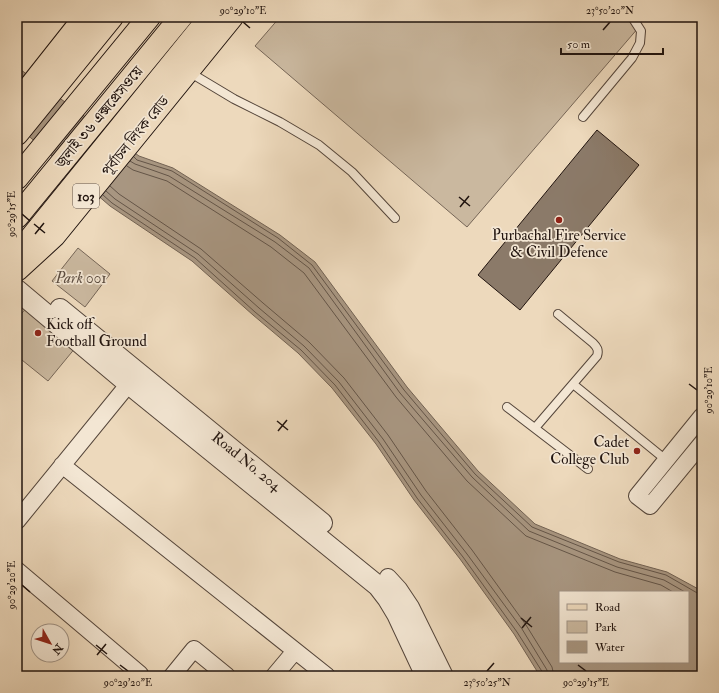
<svg xmlns="http://www.w3.org/2000/svg" width="719" height="693" font-family="'IM FELL Double Pica','Noto Serif Bengali',serif">
<style>
.green{fill:#cab89f;stroke:#766657}
.water{fill:#a89681;stroke:#726253;fill-rule:evenodd}
.lines{fill:none;stroke-linecap:round;stroke-linejoin:round}
.shore{stroke:#645548;stroke-width:1}
.building{fill:#8b7a69;stroke:#21140f}
.service-casing{stroke:#54453a;stroke-width:10}
.minor-casing{stroke:#54453a;stroke-width:18}
.tertiary-casing{stroke:#54453a;stroke-width:22}
.primary-casing{stroke:#21140f;stroke-width:24}
.motorway-casing{stroke:#21140f;stroke-width:24}
.service{stroke:#f3e6d3;stroke-width:8}
.minor{stroke:#f3e6d3;stroke-width:16}
.tertiary{stroke:#f3e6d3;stroke-width:20}
.primary{stroke:#edd9bc;stroke-width:22}
.motorway{stroke:#edd9bc;stroke-width:22}
.ticks{fill:none;stroke:#21140f;stroke-width:1.5}
.poi-dot{fill:#8f2418;stroke:#f3e6d3;stroke-width:1.5}
.labels{text-anchor:middle;stroke-width:3.5;stroke-linejoin:round;paint-order:stroke}
.shield{fill:#f3e6d3;stroke:#60534a;stroke-width:1}
.shield-label{font-size:14px;font-weight:bold;fill:#21140f}
.street-label{font-size:15px;fill:#21140f;stroke:#f3e6d3}
.poi-label{font-size:15px;fill:#21140f;stroke:#f3e6d3}
.park-label{font-size:15px;font-style:italic;fill:#5c4d41;stroke:#f3e6d3}
.neatline{fill:none;stroke:#21140f;stroke-width:1.5}
.ticks-label{font-size:10px;text-anchor:middle;fill:#21140f}
</style>
<rect width="100%" height="100%" fill="#edd9bc"/>
<filter id="stains"><feTurbulence type="fractalNoise" baseFrequency=".005" numOctaves="4"/><feColorMatrix values="0 0 0 0 .2 0 0 0 0 .09 0 0 0 0 .02 0 0 0 .5 -.17"/></filter>
<radialGradient id="worn" r=".72"><stop offset=".6" stop-color="#630" stop-opacity="0"/><stop offset="1" stop-color="#630" stop-opacity=".3"/></radialGradient>
<path class="green" d="M280,17h347l12,10 -172,200 -212,-181z
M78,248l32,26 -25,33 -33,-26z
M27,307l49,40 -28,34 -31,-25v-37z"/>
<path class="water" d="M17,67l122,89 34,12 107,67 35,27 92,125 71,84 57,53 85,35 47,13 35,19v85h-162l-26,-42 -54,-75 -46,-59 -38,-56 -44,-56 -34,-35 -45,-38 -61,-54 -82,-55 -93,-80zM560,592h128v70h-128z"/>
<g class="lines">
<path class="shore" d="M134,157l3,3 35,11 106,67 34,27 92,125 71,84 57,53 87,35 47,13 33,19h3
M130,161l5,3 34,12 106,66 34,26 91,125 72,84 57,54 88,36 47,13 21,12
M127,166l6,4 34,11 104,66 33,26 92,124 71,84 59,55 89,36 46,13 12,7
M110,186l9,8 82,55 62,54 46,39 35,36 44,57 38,56 46,59 54,75 26,42 2,9
M106,191l9,8 83,55 61,54 45,38 35,36 44,57 38,56 46,59 55,75 25,41 1,6
M103,195l9,8 83,55 60,54 46,38 34,35 44,57 38,56 46,59 54,75 26,41v3"/>
</g>
<path class="building" d="M597,130l42,35 -119,145 -42,-35z"/>
<g class="lines">
<defs>
<path id="service" d="M189,72l45,27 46,23 39,23 33,27 43,46
M583,117l49,-59 8,-15 1,-12 -9,-14
M573,384l93,76
M507,407l81,62
M535,428l62,-72c2,-6 0,-9 -4,-13l-35,-29"/>
<path id="minor" d="M702,416l-65,80 13,10 52,-63
M62,465l265,211
M17,521l119,-146
M17,570l123,104
M388,577l11,12 12,18 34,69
M172,676l22,-27 33,27
M274,676l21,-25"/>
<g id="tertiary">
<path d="M17,290l112,94 249,202 10,13 9,15 29,62"/>
<path id="s1" d="M60,309l262,214"/>
</g>
<path id="primary" d="M17,103l68,-86
M17,134l95,-117
M17,255l193,-238
M17,270l37,-34 178,-219"/>
<path id="motorway" d="M17,178l132,-161
M17,217l164,-200"/>
</defs>
<use href="#service" class="service-casing"/>
<use href="#minor" class="minor-casing"/>
<use href="#tertiary" class="tertiary-casing"/>
<use href="#primary" class="primary-casing"/>
<use href="#motorway" class="motorway-casing"/>
<use href="#service" class="service"/>
<use href="#minor" class="minor"/>
<use href="#tertiary" class="tertiary"/>
<use href="#primary" class="primary"/>
<use href="#motorway" class="motorway"/>
</g>
<path class="ticks" d="M243,22l7,6M603,30l7,-8M459,197l11,9M460,207l9,-11M22,214l8,7M34,224l11,9M35,234l9,-11M689,384l8,6M277,421l11,9M278,431l9,-11M22,585l8,7M521,618l11,9M522,628l9,-11M96,645l11,9M97,655l9,-11M120,665l8,6M578,665l8,6M487,671l7,-8"/>
<g class="poi-dot">
<circle cx="559" cy="220" r="4"/>
<circle cx="38" cy="333" r="4"/>
<circle cx="637" cy="451" r="4"/>
</g>
<g class="labels">
<rect class="shield" x="73" y="184" width="26" height="24" rx="3"/>
<g class="shield-label">
<text x="86" y="201">103</text>
</g>
<g class="street-label">
<text transform="translate(99 117) rotate(-50)" y="5">জুলাই ৩৬ এক্সপ্রেসওয়ে</text>
<text transform="translate(135 136) rotate(-51)" y="5">পূর্বাচল লিংক রোড</text>
<text dy="5" stroke="none"><textPath href="#s1" startOffset="241">Road No. 204</textPath></text>
</g>
<g class="poi-label">
<text x="559" y="240">Purbachal Fire Service<tspan x="559" dy="17">&amp; Civil Defence</tspan></text>
<text x="46" y="329" text-anchor="start">Kick off<tspan x="46" dy="17">Football Ground</tspan></text>
<text x="629" y="447" text-anchor="end">Cadet<tspan x="629" dy="17">College Club</tspan></text>
</g>
<g class="park-label">
<text x="81" y="283">Park 001</text>
</g>
</g>
<rect width="719" height="693" fill="none" stroke="#edd9bc" stroke-width="44"/>
<rect x="559" y="591" width="130" height="72" fill="#f3e6d3" stroke="#9f9285"/>
<rect x="567" y="604" width="20" height="6" fill="#edd9bc" stroke="#9f9285"/>
<text x="595" y="611" font-size="12" fill="#21140f">Road</text>
<rect x="567" y="621" width="20" height="12" fill="#cab89f" stroke="#9f9285"/>
<text x="595" y="631" font-size="12" fill="#21140f">Park</text>
<rect x="567" y="641" width="20" height="12" fill="#a89681" stroke="#9f9285"/>
<text x="595" y="651" font-size="12" fill="#21140f">Water</text>
<g transform="translate(50 643) rotate(129)"><circle r="19" fill="#f3e6d3" stroke="#9f9285"/>
<path d="M0-3L7 15L0 10L-7 15Z" fill="#8f2418"/>
<text y="-6" font-size="11" font-weight="bold" text-anchor="middle" fill="#21140f">N</text>
</g>
<path d="M561 48v6h102v-6" fill="none" stroke="#21140f" stroke-width="2"/>
<text x="567" y="48" font-size="12" fill="#21140f" stroke="#f3e6d3" stroke-width="3" paint-order="stroke">50 m</text>
<rect x="22" y="22" width="675" height="649" class="neatline"/>
<g class="ticks-label">
<text x="243" y="14">90°29'10"E</text>
<text x="610" y="14">23°50'20"N</text>
<text transform="translate(11 214) rotate(-90)" y="4">90°29'15"E</text>
<text transform="translate(708 390) rotate(-90)" y="4">90°29'10"E</text>
<text transform="translate(11 585) rotate(-90)" y="4">90°29'20"E</text>
<text x="128" y="686">90°29'20"E</text>
<text x="487" y="686">23°50'25"N</text>
<text x="586" y="686">90°29'15"E</text>
</g>
<rect width="100%" height="100%" filter="url(#stains)"/>
<rect width="100%" height="100%" fill="url(#worn)"/>
</svg>
